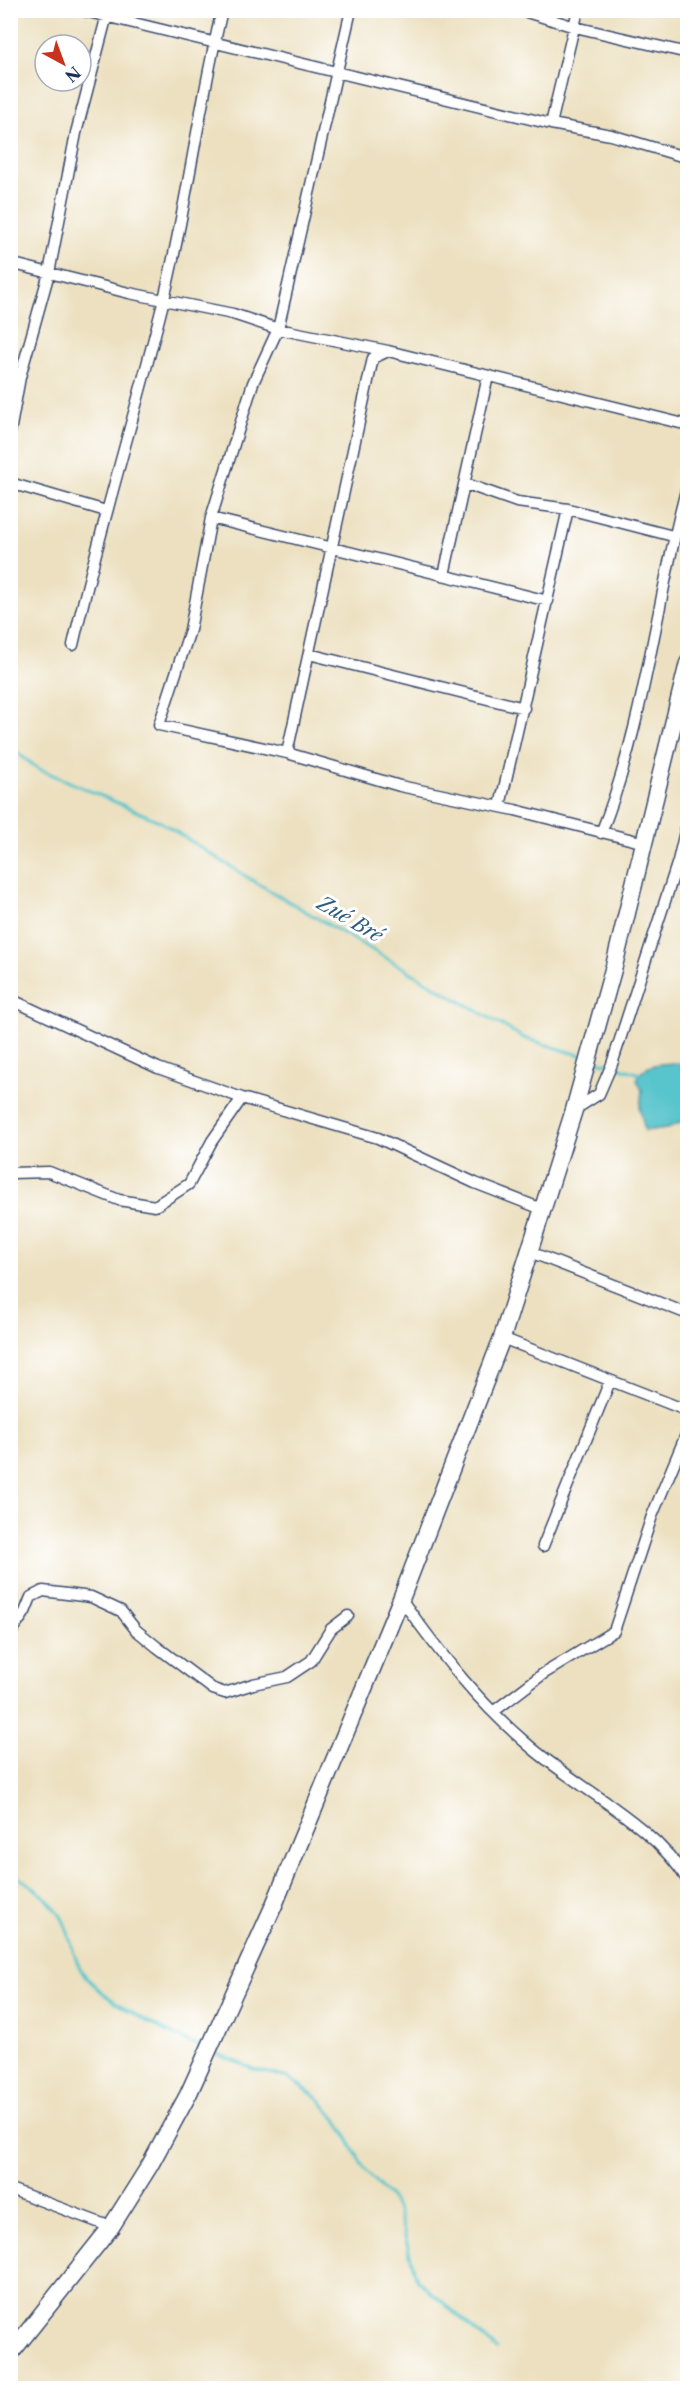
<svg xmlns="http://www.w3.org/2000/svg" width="698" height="2399" font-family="'Libre Caslon Text',serif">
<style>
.water{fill:#58c5cc;stroke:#3a7a95;stroke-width:1.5}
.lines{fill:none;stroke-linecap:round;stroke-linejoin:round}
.stream{stroke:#58c5cc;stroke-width:3}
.minor-casing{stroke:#3a4a6d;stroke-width:13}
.primary-casing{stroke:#3a4a6d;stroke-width:19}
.minor{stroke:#fff;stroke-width:10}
.primary{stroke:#fff;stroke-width:16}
.labels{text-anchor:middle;stroke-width:6;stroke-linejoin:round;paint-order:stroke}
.water-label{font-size:20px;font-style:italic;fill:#2d5c7f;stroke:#fff}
</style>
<rect width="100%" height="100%" fill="#fff"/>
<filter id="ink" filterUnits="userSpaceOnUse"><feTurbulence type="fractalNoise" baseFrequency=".0167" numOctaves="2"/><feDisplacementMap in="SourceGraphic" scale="12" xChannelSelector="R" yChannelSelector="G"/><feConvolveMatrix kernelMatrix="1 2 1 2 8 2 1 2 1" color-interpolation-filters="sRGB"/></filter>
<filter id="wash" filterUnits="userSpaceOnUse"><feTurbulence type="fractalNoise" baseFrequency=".008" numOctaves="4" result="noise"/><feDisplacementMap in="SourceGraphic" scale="24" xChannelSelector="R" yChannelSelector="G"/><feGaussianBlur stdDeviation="1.35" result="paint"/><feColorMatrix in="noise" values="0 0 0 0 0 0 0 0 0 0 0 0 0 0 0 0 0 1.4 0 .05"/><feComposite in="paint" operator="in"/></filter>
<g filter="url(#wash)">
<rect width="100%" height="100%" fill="#ece0c0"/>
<path class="water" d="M683,1063l4,1v56l-20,8 -22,3 -5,-22 2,-19 -5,-10c7,-19 28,-16 46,-17z"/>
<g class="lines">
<path class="stream" d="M10,747l27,21 122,53 96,61 269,156 59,18
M595,1060l13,4
M615,1066l28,9
M10,1873c18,8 46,31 54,49 8,17 8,36 19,51 26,33 82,59 120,75
M212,2052l44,18 33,8 29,20 22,26 26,48 23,24 9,15 19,69 80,69"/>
</g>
</g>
<g filter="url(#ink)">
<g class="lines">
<defs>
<path id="minor" d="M80,10l471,114 60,11 77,23
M520,10l55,17 113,26
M551,124l27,-114
M10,263l119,30 104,21 45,15 73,-319
M388,351l-15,7 -86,395 -128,-28 31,-95 21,-112 42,-135 25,-54 110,22 300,74
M10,432l10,-55 29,-104 27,-140 32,-122
M10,483l96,28
M466,484l51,18 51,7 105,27
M211,518l337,83
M444,575l44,-199
M73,645c27,-116 62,-230 91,-346 23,-95 35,-193 58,-289
M309,654l215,54
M287,753l113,33 115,24 130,33
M500,806l68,-297
M601,833c45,-112 55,-235 87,-350
M10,999l148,69 84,30 136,40 97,45 67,26
M574,1110l25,-16 13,-30 66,-203 10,-42
M10,1173l39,-1 70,28 36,6 34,-22 23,-43 30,-43
M530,1252l158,62
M502,1338l186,73
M543,1546l67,-165
M401,1599c39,54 74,100 125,144 50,45 126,78 162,138
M10,1634l15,-22 6,-15 12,-6 48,6 30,14 15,19 21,17 56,42 12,4 28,-9 34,-7 24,-16 20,-32 17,-13
M493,1712l50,-38 71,-43 38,-115 36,-86
M10,2189l101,38"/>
<path id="primary" d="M10,2354l101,-127 39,-62 38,-70 86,-190 127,-306 101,-261 72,-228 40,-144 74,-303"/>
</defs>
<use href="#minor" class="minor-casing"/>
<use href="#primary" class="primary-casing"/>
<use href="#minor" class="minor"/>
<use href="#primary" class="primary"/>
</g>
</g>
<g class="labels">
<g class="water-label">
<text transform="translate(350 919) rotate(30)" y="7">Zué Bré</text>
</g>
</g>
<rect width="698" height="2399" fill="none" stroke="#fff" stroke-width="36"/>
<g transform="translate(63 63) rotate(139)"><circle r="28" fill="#ffffff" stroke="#a4acbf" stroke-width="1.5"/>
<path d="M0-4.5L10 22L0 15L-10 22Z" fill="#c8321e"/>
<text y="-9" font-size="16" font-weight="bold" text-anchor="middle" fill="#1b2f5e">N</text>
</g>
</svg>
